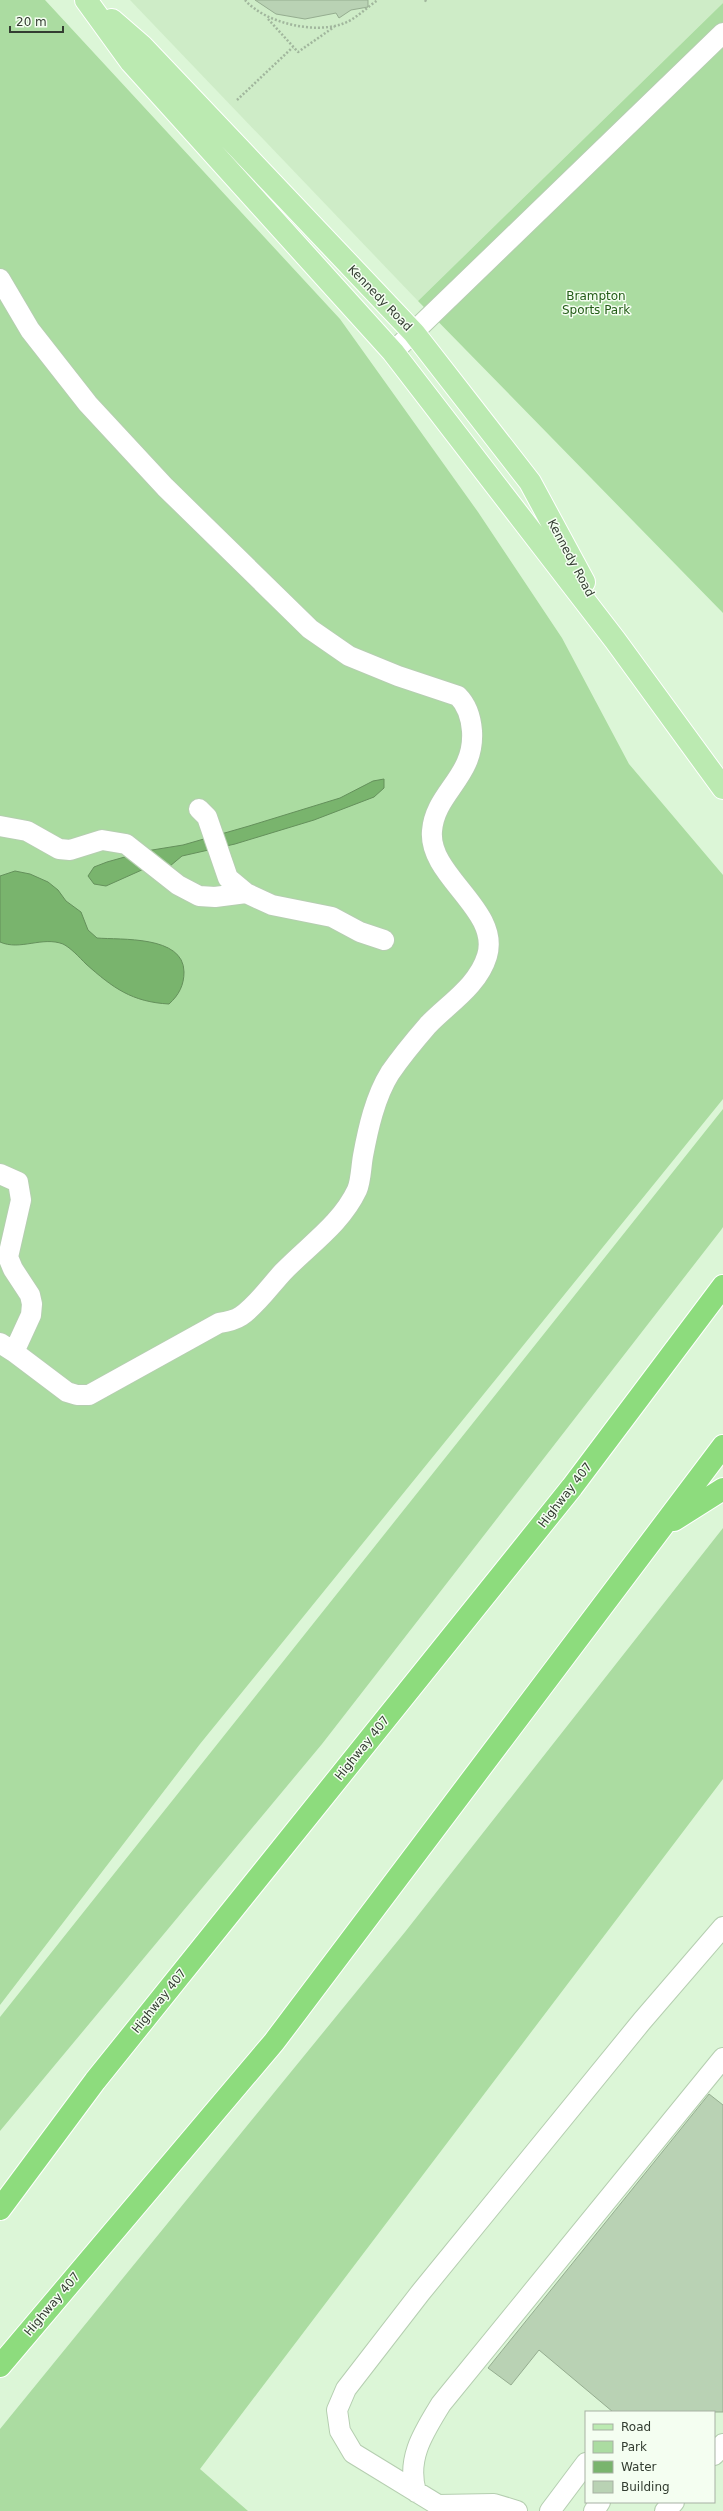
<svg xmlns="http://www.w3.org/2000/svg" width="723" height="2511" font-family="'DejaVu Sans',sans-serif">
<style>
.built{fill:#ceecc7}
.green{fill:#abdca1}
.water{fill:#79b46d;stroke:#64905b}
.building{fill:#b9d2b4;stroke:#95ad90}
.lines{fill:none;stroke-linecap:round;stroke-linejoin:round}
.minor-casing{stroke:#b5ceb0;stroke-width:22}
.major-casing{stroke:#fff;stroke-width:24}
.highway-casing{stroke:#fff;stroke-width:24}
.path{stroke:#a1b69d;stroke-width:2.5;stroke-dasharray:2 2;stroke-linecap:butt}
.minor{stroke:#fff;stroke-width:20}
.major{stroke:#bbeab1;stroke-width:22}
.highway{stroke:#8ddc7d;stroke-width:22}
.labels{text-anchor:middle;stroke-width:3;stroke-linejoin:round;paint-order:stroke}
.park-label{font-size:12px;fill:#235c17;stroke:#f4fef1}
.street-label{font-size:12px;fill:#333d31;stroke:#f4fef1}
</style>
<rect width="100%" height="100%" fill="#dcf6d7"/>
<path class="built" d="M130,0h593v3l-305,298z"/>
<path class="green" d="M0,0h45l295,319 138,193 84,126 67,126 94,111v224l-523,645 -200,261z
M723,3v610l-305,-312z
M723,1109v118l-2,3 -399,514 -322,387v-114z
M723,1528v251l-523,690 48,42h-248v-82l405,-497z"/>
<path class="water" d="M384,779v9l-10,9 -60,23 -79,24 -53,12 -12,10 -26,3 -38,17 -12,-2 -6,-8 6,-9 13,-5 39,-11 37,-6 66,-19 91,-28 33,-17z
M15,871l15,3 18,8 10,8 8,11 15,11 7,18 9,8c23,2 87,-3 87,34 0,13 -5,23 -15,32 -37,-2 -56,-16 -83,-40 -7,-7 -15,-16 -23,-20 -21,-8 -43,7 -63,-2v-66z"/>
<path class="building" d="M255,0h113v7l-17,3 -12,8 -3,-5 -31,6 -29,-5z
M709,2094l14,11v307h-110l-74,-62 -28,35 -23,-17z"/>
<g class="lines">
<defs>
<path id="minor" d="M0,279l30,51 58,74 77,83 145,142 39,27 49,20 60,20c9,9 13,22 14,35 3,46 -37,61 -40,100 -4,45 69,79 55,125 -9,30 -39,48 -59,69 -13,15 -27,32 -38,48 -15,24 -22,56 -27,83 -2,11 -2,25 -6,34 -16,34 -48,55 -74,82 -13,14 -26,33 -42,44 -6,4 -15,6 -22,7l-130,72h-12l-10,-3 -53,-40
M393,352l330,-319
M199,809l8,8 21,61 18,15 26,12 60,12 28,15 24,8
M0,826l27,5 32,18 11,1 32,-10 24,4 52,41 21,11 16,1 31,-4
M0,1174l18,8 3,18 -13,57 5,12 17,26 2,9 -1,11 -17,37 -14,-9
M714,2455l9,-11
M416,2492c-10,-34 8,-60 25,-88l282,-346
M517,2511l-23,-7 -56,1 -85,-52 -13,-22 -3,-21 9,-21 75,-97 221,-271 81,-94
M550,2511l36,-48
M594,2511l6,-9
M665,2511l9,-9"/>
<path id="major" d="M86,0l45,62 262,290 222,288 108,148
M112,20l30,26 272,287 116,149 54,100"/>
<path id="highway" d="M674,1520l49,-31
M0,2209l95,-128 477,-594 151,-201
M0,2366l274,-324 449,-596"/>
</defs>
<use href="#minor" class="minor-casing"/>
<use href="#major" class="major-casing"/>
<use href="#highway" class="highway-casing"/>
<path class="path" d="M245,0c20,23 69,34 97,24 13,-4 25,-17 36,-24
M425,0l2,3
M268,19l30,33 36,-25
M237,100l56,-53"/>
<use href="#minor" class="minor"/>
<use href="#major" class="major"/>
<use href="#highway" class="highway"/>
</g>
<g class="labels">
<g class="park-label">
<text x="596" y="300">Brampton<tspan x="596" dy="14">Sports Park</tspan></text>
</g>
<g class="street-label">
<text transform="translate(380 298) rotate(46)" y="4">Kennedy Road</text>
<text transform="translate(571 558) rotate(62)" y="4">Kennedy Road</text>
<text transform="translate(565 1495) rotate(-52)" y="4">Highway 407</text>
<text transform="translate(362 1748) rotate(-51)" y="4">Highway 407</text>
<text transform="translate(159 2001) rotate(-51)" y="4">Highway 407</text>
<text transform="translate(52 2304) rotate(-50)" y="4">Highway 407</text>
</g>
</g>
<rect x="585" y="2411" width="130" height="92" fill="#f4fef1" stroke="#a7b1a4"/>
<rect x="593" y="2424" width="20" height="6" fill="#bbeab1" stroke="#a7b1a4"/>
<text x="621" y="2431" font-size="12" fill="#333d31">Road</text>
<rect x="593" y="2441" width="20" height="12" fill="#abdca1" stroke="#a7b1a4"/>
<text x="621" y="2451" font-size="12" fill="#333d31">Park</text>
<rect x="593" y="2461" width="20" height="12" fill="#79b46d" stroke="#a7b1a4"/>
<text x="621" y="2471" font-size="12" fill="#333d31">Water</text>
<rect x="593" y="2481" width="20" height="12" fill="#b9d2b4" stroke="#a7b1a4"/>
<text x="621" y="2491" font-size="12" fill="#333d31">Building</text>
<path d="M10 26v6h53v-6" fill="none" stroke="#333d31" stroke-width="2"/>
<text x="16" y="26" font-size="12" fill="#333d31" stroke="#f4fef1" stroke-width="3" paint-order="stroke">20 m</text>
</svg>
